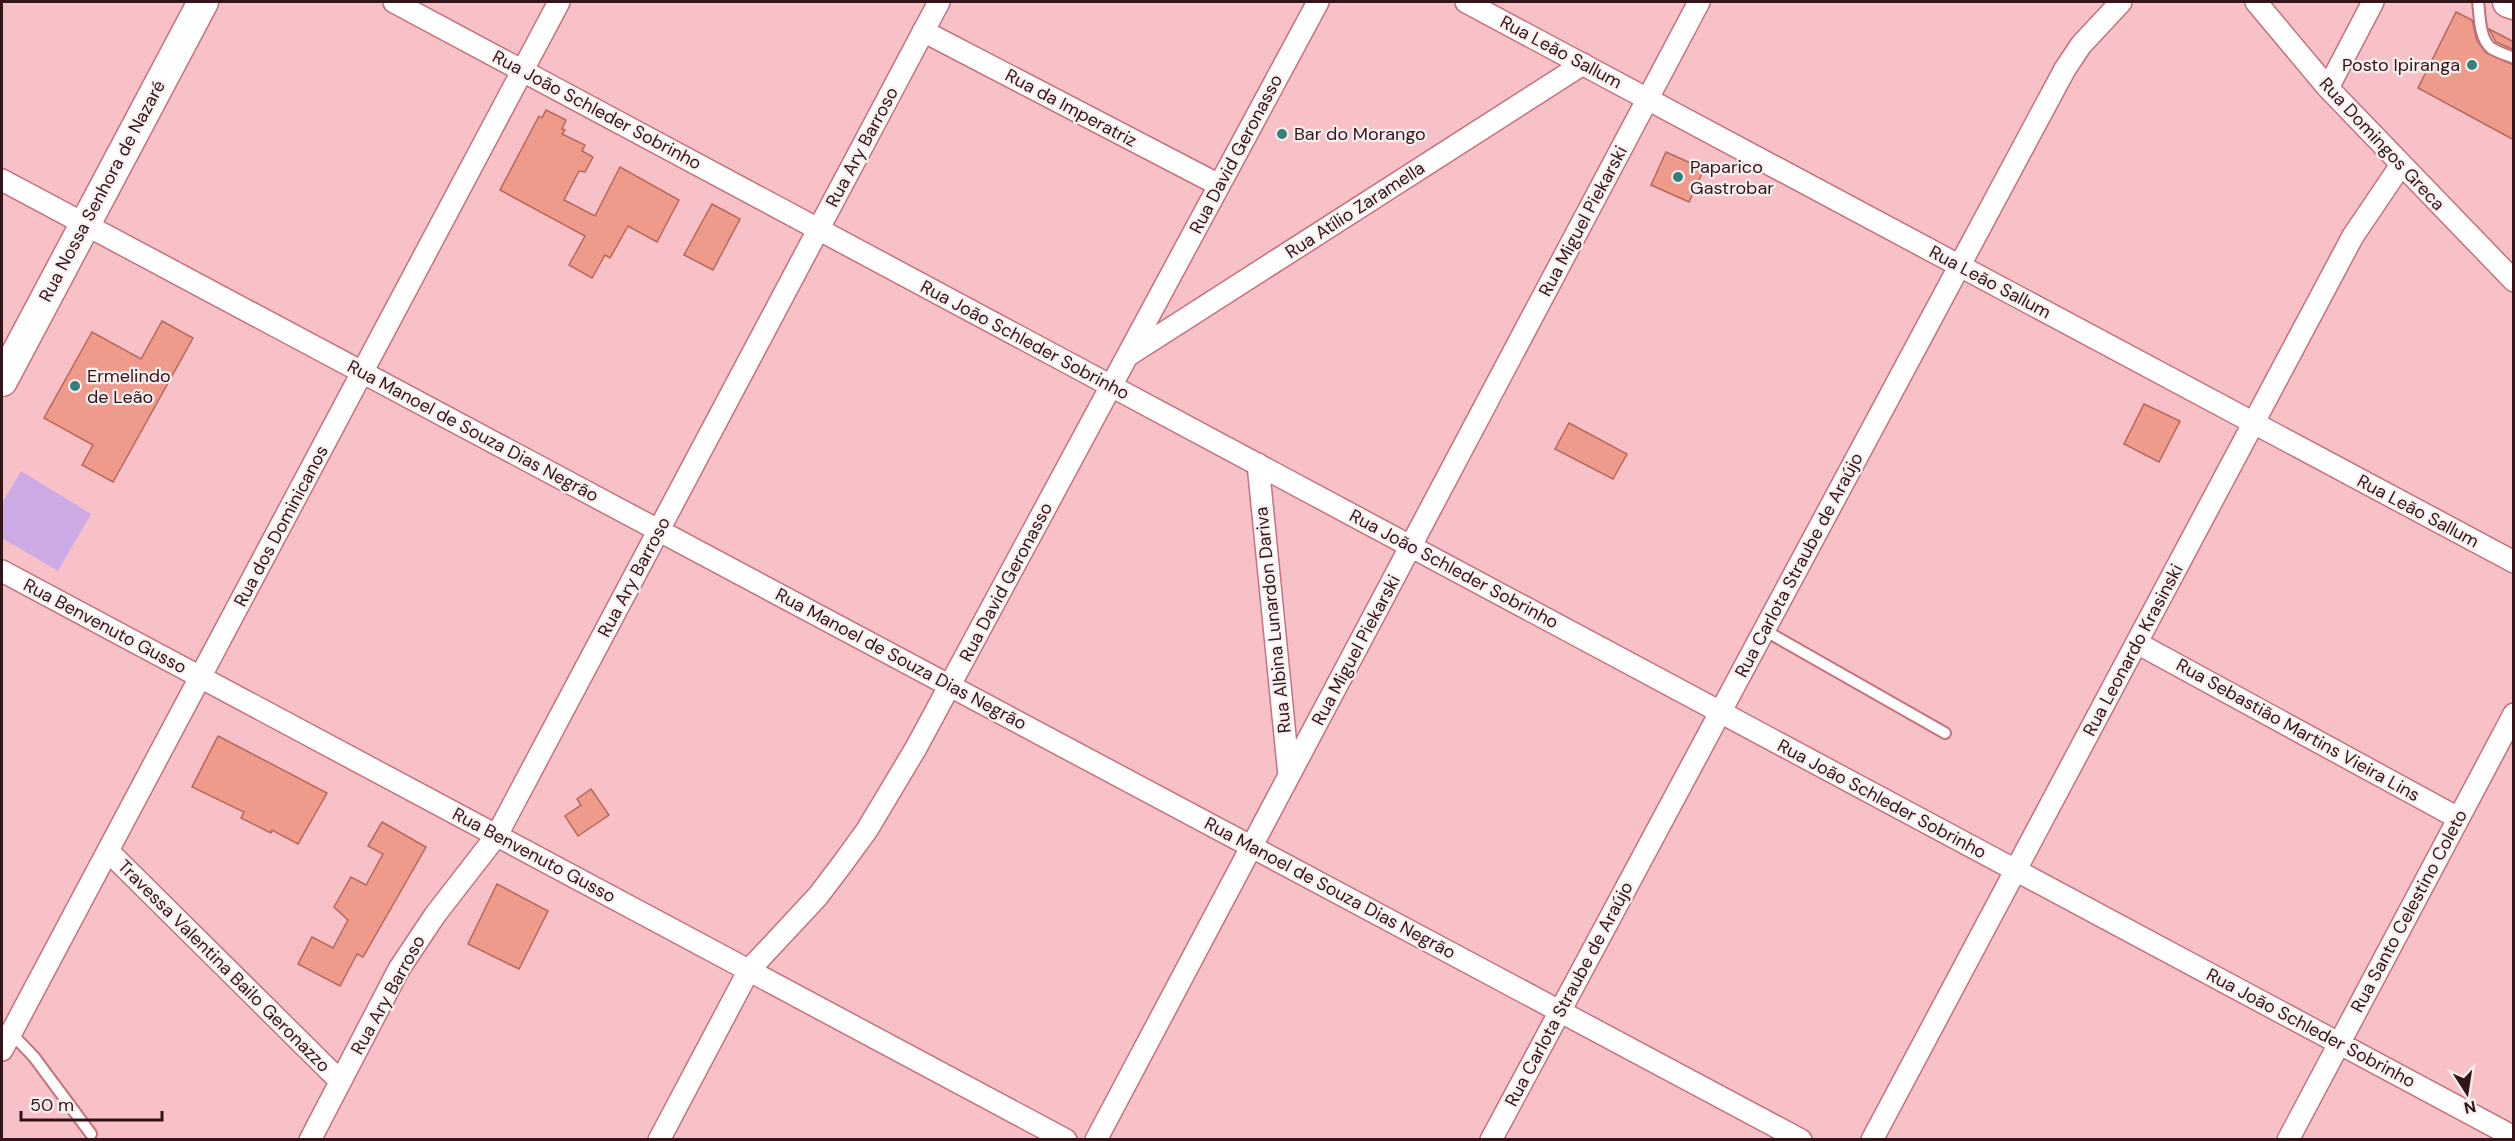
<svg xmlns="http://www.w3.org/2000/svg" width="2515" height="1141" font-family="'DM Sans',sans-serif">
<style>
.garden{fill:#ccaae5}
.building{fill:#ef9b8c;stroke:#b8675a;stroke-width:1.5}
.lines{fill:none;stroke-linecap:round;stroke-linejoin:round}
.lane-casing{stroke:#c5717e;stroke-width:14}
.street-casing{stroke:#c5717e;stroke-width:24}
.secondary-casing{stroke:#c5717e;stroke-width:33}
.lane{stroke:#fff;stroke-width:10}
.street{stroke:#fff;stroke-width:21}
.secondary{stroke:#fff;stroke-width:30}
.poi-dot{fill:#357e7a;stroke:#f9f0f0;stroke-width:2}
.labels{text-anchor:middle;stroke-width:4.5;stroke-linejoin:round;paint-order:stroke}
.street-label{font-size:18px;fill:#341319;stroke:#f9f0f0}
.poi-label{font-size:18px;fill:#341319;stroke:#f9f0f0;text-anchor:start}
</style>
<rect width="100%" height="100%" fill="#f8c1c8"/>
<path class="garden" d="M21,471l70,43 -33,57 -56,-33v-35z"/>
<path class="building" d="M2456,12l16,8 5,21 9,12 28,12v75l-96,-52z
M2489,29l25,13v8l-18,-8z
M546,110l20,10 -4,9 3,1 -3,4 23,11 -3,6 11,6 -8,15 -6,-1 -15,29 31,16 25,-49 59,33 -22,42 -29,-16 -18,32 -5,-3 -13,23 -23,-13 16,-29 -85,-46 39,-74 3,2z
M1666,152l38,17 -15,33 -38,-17z
M712,204l28,15 -27,51 -29,-15z
M162,321l31,17 -80,144 -31,-17 11,-20 -49,-27 48,-86 49,27z
M2144,404l36,17 -21,41 -35,-18z
M1569,423l58,31 -14,25 -58,-30z
M218,736l109,57 -29,51 -26,-14 -1,3 -30,-15 3,-6 -52,-25z
M591,789l18,26 -31,21 -13,-20 16,-11 -4,-6z
M382,822l44,25 -63,110 -6,-3 -17,32 -42,-22 14,-27 21,11 15,-28 -14,-13 17,-30 15,8 17,-31 -15,-8z
M497,884l51,27 -29,58 -51,-25z"/>
<g class="lines">
<defs>
<path id="lane" d="M2478,2c2,13 1,36 13,46 6,4 16,7 23,10
M1764,630l181,103
M12,1034l22,23 57,77"/>
<path id="street" d="M394,2l2120,1135
M1466,2l1048,560
M2256,2l72,86 186,193
M923,31l296,154
M2328,88l45,-86
M2,180l1799,960
M1129,355l454,-291
M1258,464l31,312
M2,571l1064,569
M2137,643l321,175
M108,851l232,230
M2,1050l557,-1048
M310,1140l89,-171 36,-54 62,-80 442,-833
M659,1140l90,-170 69,-74 25,-33 24,-33 49,-82 402,-746
M1096,1140l603,-1138
M1491,1140l574,-1071 16,-24 40,-43
M1872,1140l481,-904 48,-71
M2288,1140l226,-426"/>
<path id="secondary" d="M2508,2l6,2
M2,381l201,-379"/>
</defs>
<use href="#lane" class="lane-casing"/>
<use href="#street" class="street-casing"/>
<use href="#secondary" class="secondary-casing"/>
<use href="#lane" class="lane"/>
<use href="#street" class="street"/>
<use href="#secondary" class="secondary"/>
</g>
<g class="poi-dot">
<circle cx="2472" cy="65" r="6"/>
<circle cx="1282" cy="134" r="6"/>
<circle cx="1678" cy="177" r="6"/>
<circle cx="75" cy="386" r="6"/>
</g>
<g class="labels">
<g class="street-label">
<text transform="translate(1561 52) rotate(28)" y="6">Rua Leão Sallum</text>
<text transform="translate(1071 108) rotate(28)" y="6">Rua da Imperatriz</text>
<text transform="translate(597 110) rotate(28)" y="6">Rua João Schleder Sobrinho</text>
<text transform="translate(2382 144) rotate(47)" y="6">Rua Domingos Greca</text>
<text transform="translate(862 147) rotate(-62)" y="6">Rua Ary Barroso</text>
<text transform="translate(1236 154) rotate(-62)" y="6">Rua David Geronasso</text>
<text transform="translate(102 191) rotate(-62)" y="6">Rua Nossa Senhora de Nazaré</text>
<text transform="translate(1355 210) rotate(-33)" y="6">Rua Atílio Zaramella</text>
<text transform="translate(1583 221) rotate(-62)" y="6">Rua Miguel Piekarski</text>
<text transform="translate(1990 282) rotate(28)" y="6">Rua Leão Sallum</text>
<text transform="translate(1025 340) rotate(28)" y="6">Rua João Schleder Sobrinho</text>
<text transform="translate(473 431) rotate(28)" y="6">Rua Manoel de Souza Dias Negrão</text>
<text transform="translate(2418 511) rotate(28)" y="6">Rua Leão Sallum</text>
<text transform="translate(281 526) rotate(-62)" y="6">Rua dos Dominicanos</text>
<text transform="translate(1799 565) rotate(-62)" y="6">Rua Carlota Straube de Araújo</text>
<text transform="translate(1454 569) rotate(28)" y="6">Rua João Schleder Sobrinho</text>
<text transform="translate(634 577) rotate(-62)" y="6">Rua Ary Barroso</text>
<text transform="translate(1006 582) rotate(-62)" y="6">Rua David Geronasso</text>
<text transform="translate(1273 620) rotate(-96)" y="6">Rua Albina Lunardon Dariva</text>
<text transform="translate(105 626) rotate(28)" y="6">Rua Benvenuto Gusso</text>
<text transform="translate(1356 650) rotate(-62)" y="6">Rua Miguel Piekarski</text>
<text transform="translate(2133 650) rotate(-62)" y="6">Rua Leonardo Krasinski</text>
<text transform="translate(901 659) rotate(28)" y="6">Rua Manoel de Souza Dias Negrão</text>
<text transform="translate(2298 730) rotate(29)" y="6">Rua Sebastião Martins Vieira Lins</text>
<text transform="translate(1882 799) rotate(28)" y="6">Rua João Schleder Sobrinho</text>
<text transform="translate(534 855) rotate(28)" y="6">Rua Benvenuto Gusso</text>
<text transform="translate(1330 888) rotate(28)" y="6">Rua Manoel de Souza Dias Negrão</text>
<text transform="translate(2409 911) rotate(-62)" y="6">Rua Santo Celestino Coleto</text>
<text transform="translate(224 966) rotate(45)" y="6">Travessa Valentina Bailo Geronazzo</text>
<text transform="translate(1569 994) rotate(-62)" y="6">Rua Carlota Straube de Araújo</text>
<text transform="translate(388 995) rotate(-61)" y="6">Rua Ary Barroso</text>
<text transform="translate(2311 1028) rotate(28)" y="6">Rua João Schleder Sobrinho</text>
</g>
<g class="poi-label">
<text x="2460" y="71" text-anchor="end">Posto Ipiranga</text>
<text x="1294" y="140">Bar do Morango</text>
<text x="1690" y="173">Paparico<tspan x="1690" dy="21">Gastrobar</tspan></text>
<text x="87" y="382">Ermelindo<tspan x="87" dy="21">de Leão</tspan></text>
</g>
</g>
<rect width="2515" height="1141" fill="none" stroke="#341319" stroke-width="6"/>
<g transform="translate(2467 1093) rotate(168)" stroke="#f9f0f0" stroke-width="4.5" paint-order="stroke">
<path d="M0-4.5L10 22L0 15L-10 22Z" fill="#341319"/>
<text y="-9" font-size="16" font-weight="bold" text-anchor="middle" fill="#341319">N</text>
</g>
<path d="M21 1111v9h141v-9" fill="none" stroke="#341319" stroke-width="3"/>
<text x="30" y="1111" font-size="18" fill="#341319" stroke="#f9f0f0" stroke-width="4.5" paint-order="stroke">50 m</text>
</svg>
